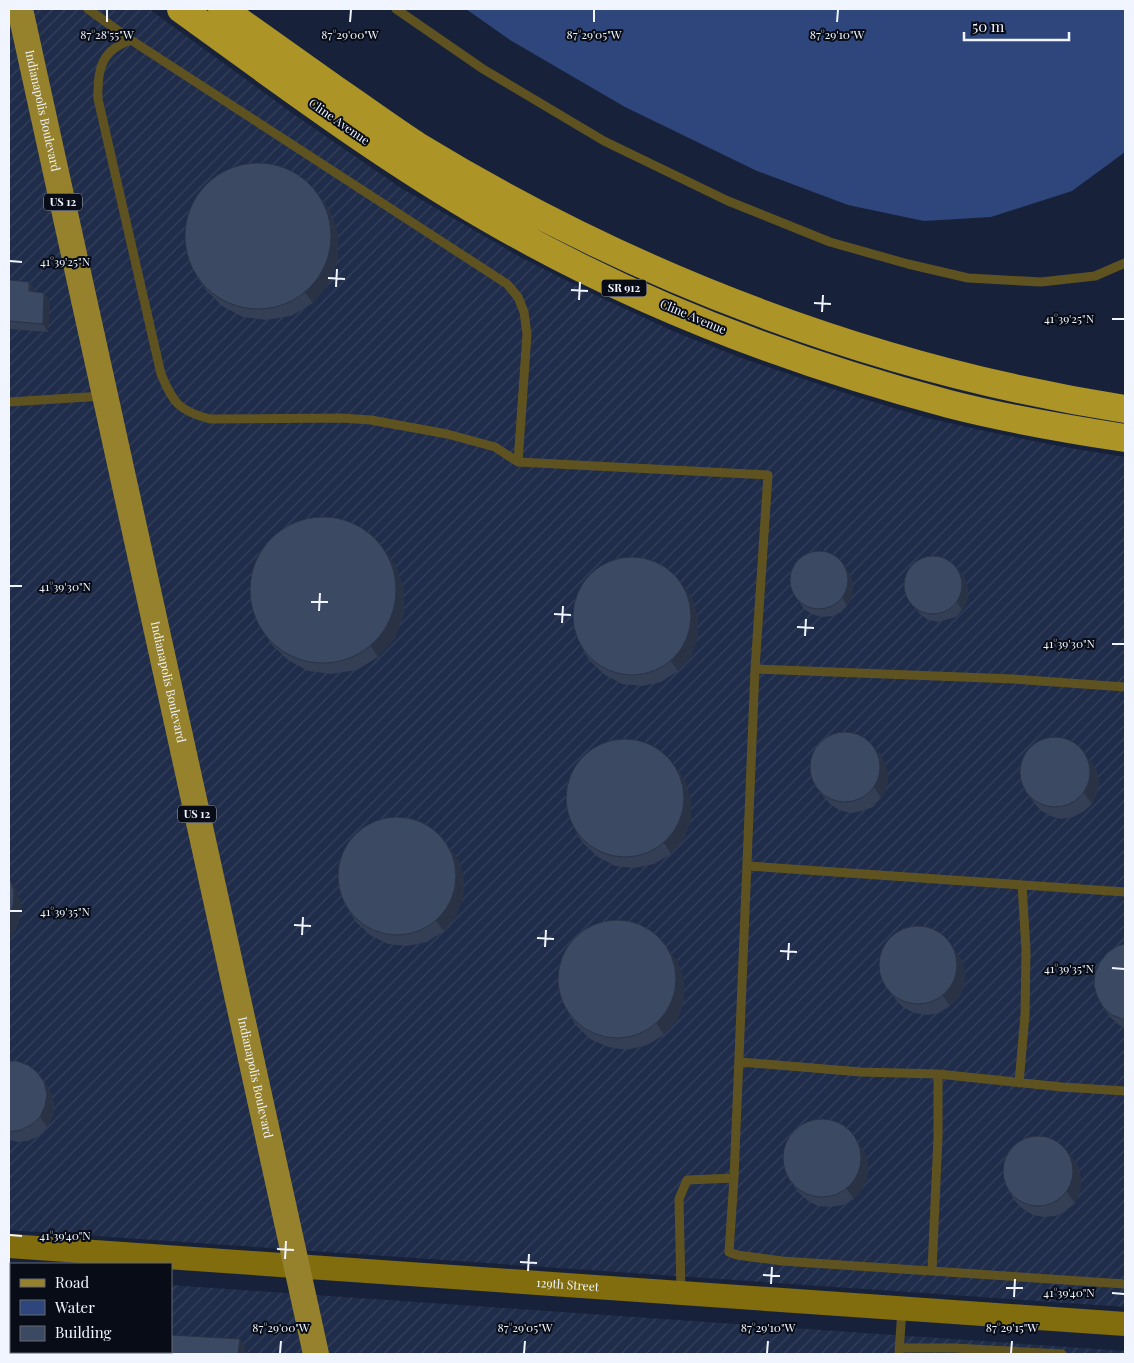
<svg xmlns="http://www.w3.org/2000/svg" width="1134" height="1363" font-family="'Playfair Display',serif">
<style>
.industrial{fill:url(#industrial-furrows)}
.water{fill:#2e467c}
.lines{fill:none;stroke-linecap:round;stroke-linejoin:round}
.lane{stroke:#5f5221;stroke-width:9}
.secondary{stroke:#816c0e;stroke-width:24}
.primary{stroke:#96812c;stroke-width:26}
.highway{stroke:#ad9427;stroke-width:28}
.wall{fill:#343f55}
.shaded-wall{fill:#2a3345}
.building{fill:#3c4963;stroke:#2a3345}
.ticks{fill:none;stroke:#f0f5ff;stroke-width:2}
.labels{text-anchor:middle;stroke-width:4;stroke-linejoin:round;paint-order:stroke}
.shield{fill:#070c16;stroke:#aaafb9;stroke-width:1}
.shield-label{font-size:11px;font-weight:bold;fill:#f0f5ff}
.street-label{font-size:12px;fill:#f0f5ff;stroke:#070c16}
.ticks-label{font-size:12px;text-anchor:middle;fill:#f0f5ff;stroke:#070c16;stroke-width:4;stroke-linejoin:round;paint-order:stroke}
</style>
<defs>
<pattern id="industrial-furrows" width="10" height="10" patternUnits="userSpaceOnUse" patternTransform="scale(1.25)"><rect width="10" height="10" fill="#1f2c4a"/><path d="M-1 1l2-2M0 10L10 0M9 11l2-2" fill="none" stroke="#35415c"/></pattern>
</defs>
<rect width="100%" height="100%" fill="#17223a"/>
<path class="industrial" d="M9,9h140l143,104 109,75 121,70 71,36 82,38 69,27 116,39 67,20 67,15 70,14 61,10v850l-1116,-77z
M9,1273l2,1v78h160v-67l954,66v3h-1116z"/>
<path class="water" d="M466,9h659v143l-53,39 -81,26 -67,4 -76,-16 -91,-34 -132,-64 -115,-67z"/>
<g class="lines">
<path class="lane" d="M88,9l43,31 376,244 11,13 6,15 3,22 -9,128 250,13 -13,194
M396,9l87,60 121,72 124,60 102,41 78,22 60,14 73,4 54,-6 30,-13
M131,40c-30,10 -34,30 -33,59l63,275c12,29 18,37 49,45l131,-1 30,2 76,14 48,13 23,15
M9,402l94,-6
M748,866l377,26
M740,1062l121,10 77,2 124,13 63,4
M1019,1083l6,-68 1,-65 -4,-65
M734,1178l-5,74 8,3 45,6 343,23
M932,1270l6,-133v-63
M681,1292l-2,-93 8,-19 47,-2 21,-509 258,10 112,8
M899,1348h55l108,6
M899,1353l3,-44"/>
<path class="secondary" id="s1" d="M9,1246l1116,78"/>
<path class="primary" id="s2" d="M20,9l296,1345"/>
<path class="highway" d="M181,9c101,73 201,148 309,210 143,83 300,143 459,185 58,15 117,25 176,34
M222,9c38,27 76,54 114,81 28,19 55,39 83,57 215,131 457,223 706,262"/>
</g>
<path class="wall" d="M323,200l7,11 8,24v25l-9,23 -16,20 -22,13 -25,4 -23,-3 -21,-11 -16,-16 -8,-11z
M9,280l20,2 6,8v2l9,1 6,8 -2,31 -39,-3z
M395,565l9,24v25l-9,24 -17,19 -21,13 -26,4 -23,-3 -20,-11 -17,-16 -7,-11z
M957,568l6,8 4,8 1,9 -1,9 -5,8 -6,7 -18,5 -10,-2 -8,-6 -12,-15z
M848,571l4,8 1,9 -1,9 -5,9 -6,6 -8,4 -10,1 -9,-2 -9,-5 -12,-16z
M685,588l7,11 6,19v19l-7,19 -13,15 -17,11 -19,4 -20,-2 -17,-9 -14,-13 -8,-11z
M879,753l6,10 3,12 -1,12 -6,11 -8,9 -11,4 -11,2 -12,-3 -9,-6 -16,-19z
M1096,769l3,12 -2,12 -5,11 -9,8 -10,5 -12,2 -11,-3 -10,-6 -15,-19z
M678,770l7,11 6,19v20l-7,18 -13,16 -17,10 -19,4 -20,-2 -17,-9 -14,-13 -8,-11z
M458,859l6,19 -1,20 -7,18 -12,15 -17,11 -20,4 -19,-2 -18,-9 -14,-13 -7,-11z
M948,940l14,21 3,12 -1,13 -5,11 -9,9 -11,7 -12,2 -12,-2 -11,-5 -8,-8 -8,-10z
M1125,944v84l-6,-3 -9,-8 -7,-10z
M678,962l6,19v20l-7,19 -13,15 -17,10 -20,5 -19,-3 -18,-8 -14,-14 -7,-10z
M9,1061l28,11 14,21 3,12 -1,11 -6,11 -8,9 -11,5 -11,1 -8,-2z
M851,1132l14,21 3,12 -1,13 -5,11 -8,10 -11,6 -13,2 -12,-1 -10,-5 -9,-8 -8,-11z
M1072,1158l7,10 2,12 -1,12 -5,11 -9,8 -10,5 -12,1 -11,-2 -10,-6 -8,-8 -7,-11z"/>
<path class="shaded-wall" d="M323,200l7,11 8,24v25l-9,23 -16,20 -8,-11z
M29,282l6,8v9l-6,-8z
M44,293l6,8 -2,31 -5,-8z
M388,554l7,11 9,24v25l-9,24 -17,19 -7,-10z
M842,563l6,8 4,8 1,9 -1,9 -5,9 -5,-9z
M957,568l6,8 4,8 1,9 -1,9 -5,8 -5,-8z
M685,588l7,11 6,19v19l-7,19 -13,15 -7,-10z
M871,743l14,20 3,12 -1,12 -6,11 -7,-11z
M1082,749l14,20 3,12 -2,12 -5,11 -8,-11z
M678,770l7,11 6,19v20l-7,18 -13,16 -7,-11z
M450,848l8,11 6,19 -1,20 -7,18 -12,15 -8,-10z
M9,877l7,11 5,14v14l-5,14 -7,8z
M948,940l14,21 3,12 -1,13 -5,11 -9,9 -7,-10z
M670,952l8,10 6,19v20l-7,19 -13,15 -7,-11z
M37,1072l14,21 3,12 -1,11 -6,11 -7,-10z
M851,1132l14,21 3,12 -1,13 -5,11 -8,10 -8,-11z
M1065,1147l14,21 2,12 -1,12 -5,11 -8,-11z
M240,1339l5,8v7h-7z"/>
<path class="building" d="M185 236a73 73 0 1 1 146 0a73 73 0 1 1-146 0Z
M9,280l20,2v9l15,2 -1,31 -34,-3z
M250 590a73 73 0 1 1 146 0a73 73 0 1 1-146 0Z
M790 580a29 29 0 1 1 58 0a29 29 0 1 1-58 0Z
M904 585a29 29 0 1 1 58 0a29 29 0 1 1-58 0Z
M573 616a59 59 0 1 1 118 0a59 59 0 1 1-118 0Z
M810 767a35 35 0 1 1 70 0a35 35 0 1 1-70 0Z
M1020 772a35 35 0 1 1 70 0a35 35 0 1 1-70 0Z
M566 798a59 59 0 1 1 118 0a59 59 0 1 1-118 0Z
M338 876a59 59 0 1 1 118 0a59 59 0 1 1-118 0Z
M9,877l5,14 -1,14 -4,13z
M558 979a59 59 0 1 1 118 0a59 59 0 1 1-118 0Z
M879 965a39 39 0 1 1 78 0a39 39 0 1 1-78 0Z
M1125,944v76l-13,-5 -9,-8 -6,-11 -3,-11 1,-12 5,-11 7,-9 10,-7z
M9,1061h8l11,4 9,7 7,10 3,12 -2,12 -5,11 -9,8 -10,5 -12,2z
M783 1158a39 39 0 1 1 78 0a39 39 0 1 1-78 0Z
M1003 1171a35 35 0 1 1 70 0a35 35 0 1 1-70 0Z
M171,1335l69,4 -2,15h-146v-2h79z"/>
<path class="ticks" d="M107,22v-12M350,22l1,-12M594,22v-12M837,22l1,-12M10,261l12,1M328,278l17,1M336,287l1,-18M571,290l17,1M579,300l1,-18M814,303l17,1M822,312l1,-17M1112,319h12M10,586h12M311,602h17M319,611l1,-18M554,614l17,1M562,623l1,-17M797,627l17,1M805,636l1,-17M1112,644h12M10,911h12M294,925l17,1M302,935l1,-18M537,938l17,1M545,947l1,-17M780,951l17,1M788,960l1,-17M1112,968l12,1M10,1235l12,1M277,1249l17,1M285,1259l1,-18M520,1262l17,1M528,1271l1,-17M763,1275l17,1M771,1284l1,-17M1006,1288h17M1112,1293l12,1M1014,1297l1,-18M280,1353l1,-12M524,1353l1,-12M767,1353l1,-12M1011,1353l1,-12"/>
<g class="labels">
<g class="shield">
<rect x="44" y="193.5" width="38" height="17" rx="4"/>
<rect x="601.5" y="279.5" width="45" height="17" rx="4"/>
<rect x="178" y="805.5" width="38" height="17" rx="4"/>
</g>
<g class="shield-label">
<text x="63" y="206">US 12</text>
<text x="624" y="292">SR 912</text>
<text x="197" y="818">US 12</text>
</g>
<g class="street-label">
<text dy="4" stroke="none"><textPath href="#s2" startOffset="104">Indianapolis Boulevard</textPath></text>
<text transform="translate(339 122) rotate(35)" y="4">Cline Avenue</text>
<text transform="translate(693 317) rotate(23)" y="4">Cline Avenue</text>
<text dy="4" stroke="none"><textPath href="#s2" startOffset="689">Indianapolis Boulevard</textPath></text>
<text dy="4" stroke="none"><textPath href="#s2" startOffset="1094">Indianapolis Boulevard</textPath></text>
<text dy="4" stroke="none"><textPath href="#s1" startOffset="560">129th Street</textPath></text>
</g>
</g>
<g class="ticks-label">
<text x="107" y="39">87°28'55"W</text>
<text x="350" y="39">87°29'00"W</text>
<text x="594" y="39">87°29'05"W</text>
<text x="837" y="39">87°29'10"W</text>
<text x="65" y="266">41°39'25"N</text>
<text x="1069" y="323">41°39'25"N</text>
<text x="65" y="591">41°39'30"N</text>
<text x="1069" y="648">41°39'30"N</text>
<text x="65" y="916">41°39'35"N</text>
<text x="1069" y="973">41°39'35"N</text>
<text x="65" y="1240">41°39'40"N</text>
<text x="1069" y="1297">41°39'40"N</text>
<text x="281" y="1332">87°29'00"W</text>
<text x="525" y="1332">87°29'05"W</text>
<text x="768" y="1332">87°29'10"W</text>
<text x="1012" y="1332">87°29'15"W</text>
</g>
<rect width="1134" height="1363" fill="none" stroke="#f0f5ff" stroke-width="20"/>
<rect x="10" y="1263" width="162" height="90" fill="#070c16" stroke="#646973"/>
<rect x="20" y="1279" width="25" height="8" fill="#96812c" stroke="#646973"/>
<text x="55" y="1288" font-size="15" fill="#f0f5ff">Road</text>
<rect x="20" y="1300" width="25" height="15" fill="#2e467c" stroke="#646973"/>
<text x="55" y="1313" font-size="15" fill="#f0f5ff">Water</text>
<rect x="20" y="1326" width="25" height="15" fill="#3c4963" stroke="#646973"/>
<text x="55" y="1338" font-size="15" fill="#f0f5ff">Building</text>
<path d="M964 32v8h105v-8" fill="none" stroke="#f0f5ff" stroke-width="2.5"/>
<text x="972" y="32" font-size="15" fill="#f0f5ff" stroke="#070c16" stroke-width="4" paint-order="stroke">50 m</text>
</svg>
